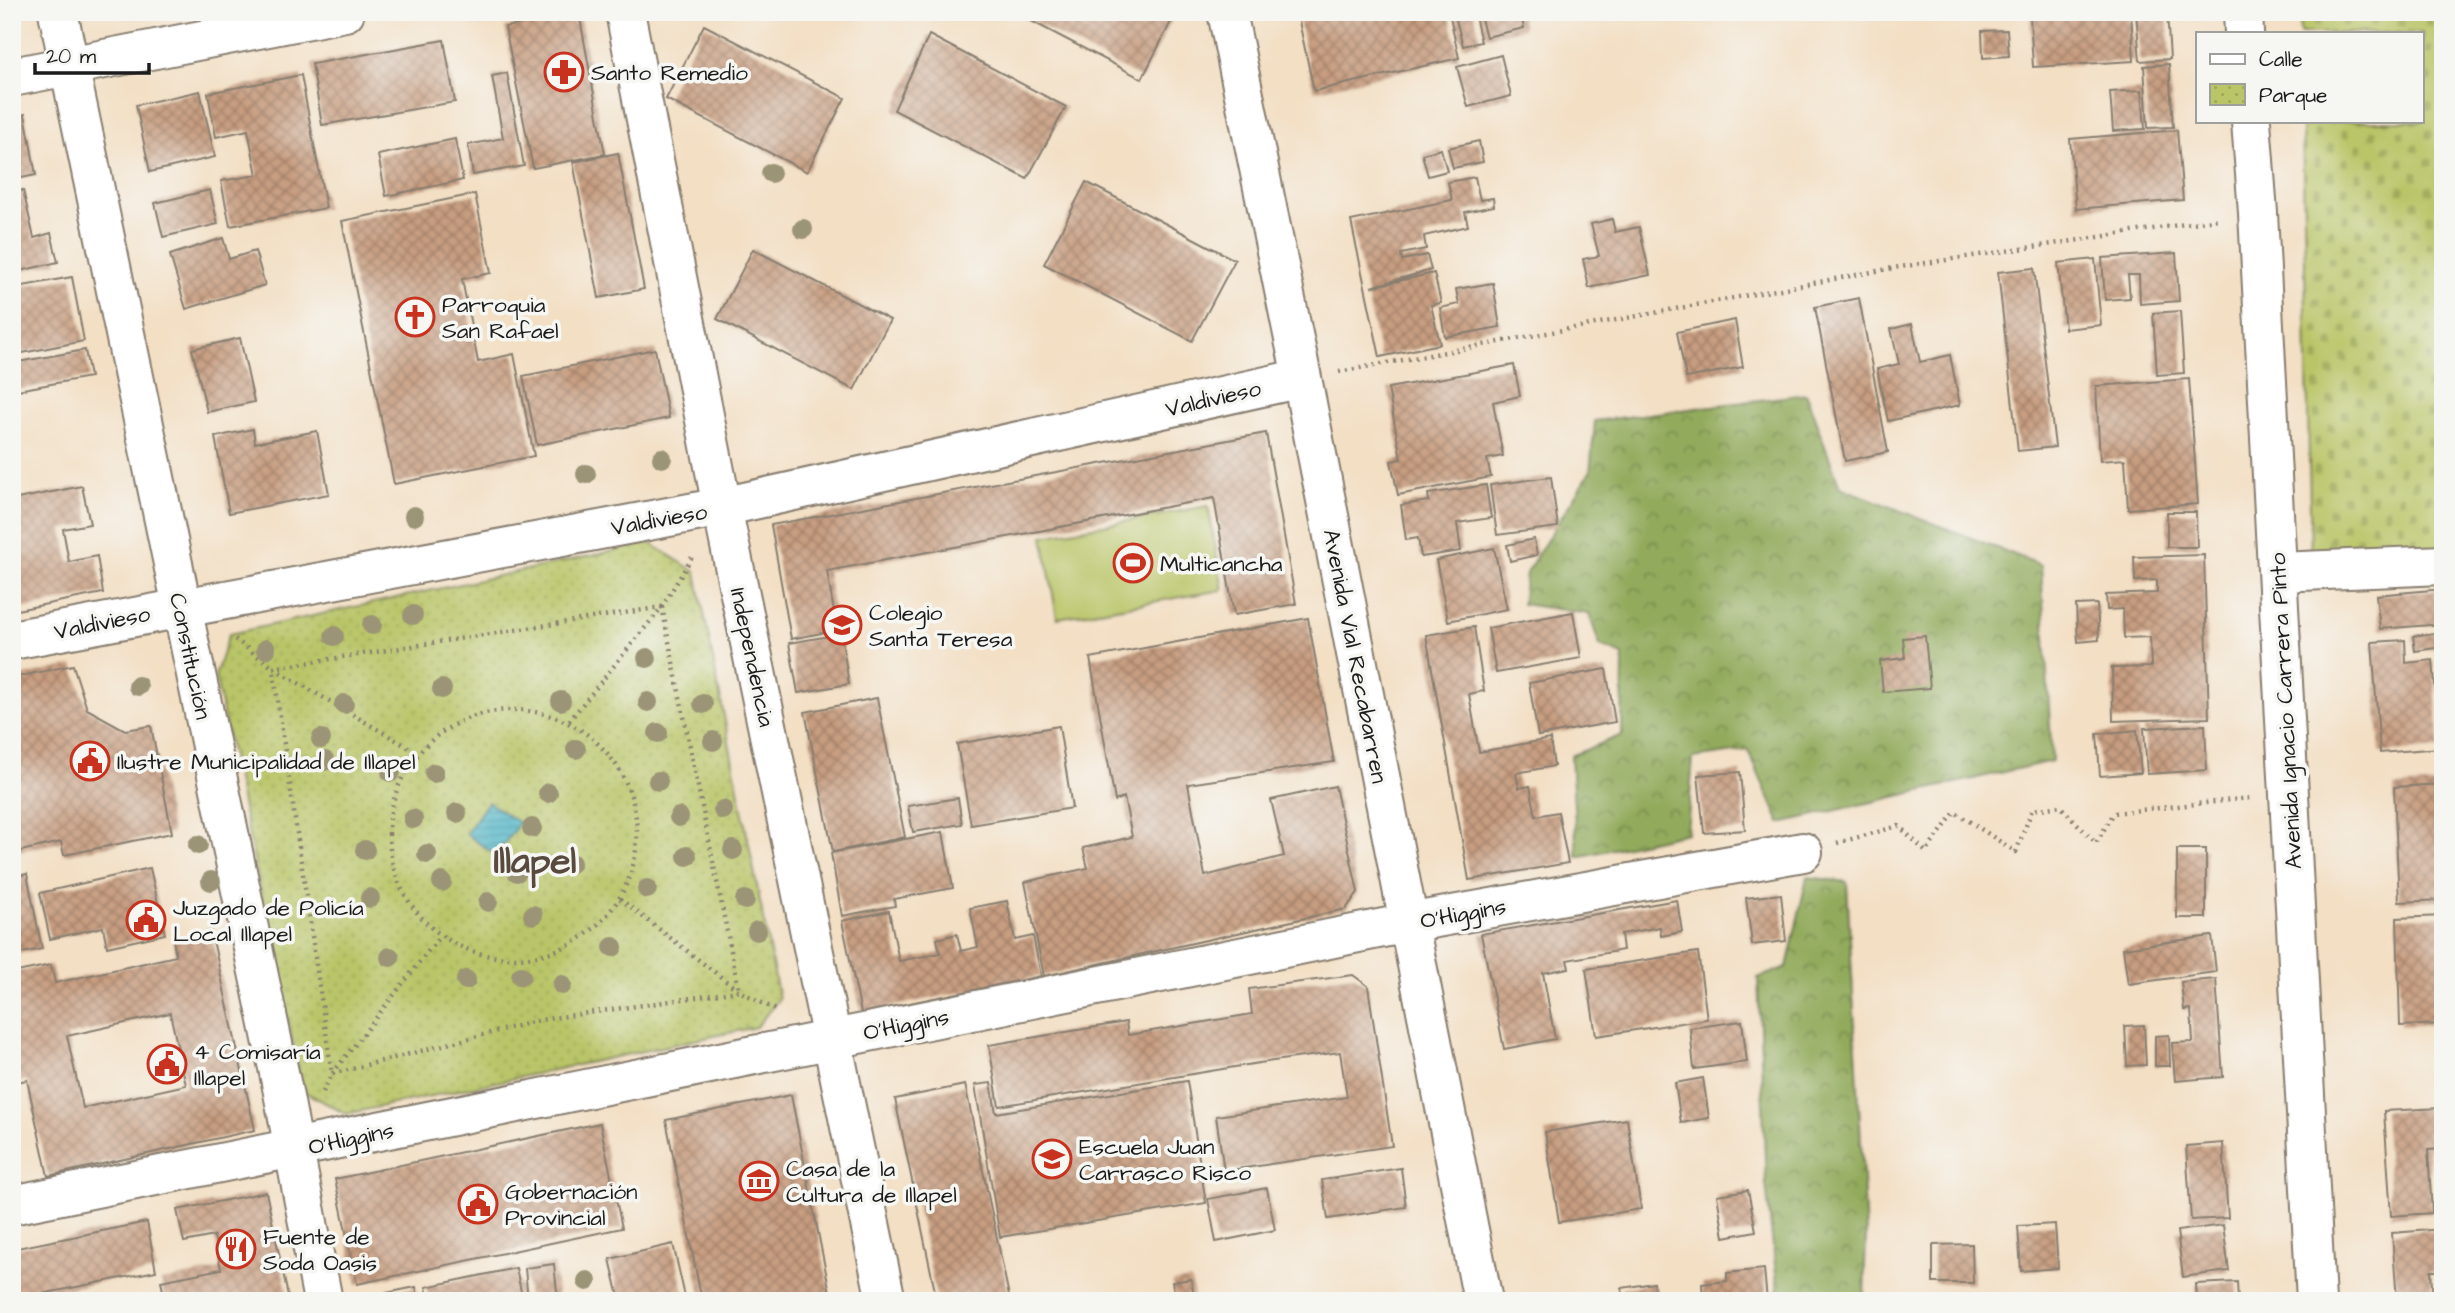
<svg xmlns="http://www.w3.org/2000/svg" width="2455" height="1313" font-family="'Architects Daughter',sans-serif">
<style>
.grass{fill:#b9c567;stroke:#6a7042;stroke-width:2}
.forest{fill:url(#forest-crowns);stroke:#57633c;stroke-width:2}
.cemetery{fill:url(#cemetery-stones);stroke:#6a7042;stroke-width:2}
.park{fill:url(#park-dots);stroke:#6a7042;stroke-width:2}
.water{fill:url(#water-rules);stroke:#326871;stroke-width:2}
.building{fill:url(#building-cross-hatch);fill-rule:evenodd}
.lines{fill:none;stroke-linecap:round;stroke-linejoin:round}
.street-casing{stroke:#887e70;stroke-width:42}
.secondary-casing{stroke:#887e70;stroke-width:42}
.primary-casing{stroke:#887e70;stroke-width:42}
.path{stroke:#887e70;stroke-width:4.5;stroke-dasharray:2 5;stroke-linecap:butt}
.street{stroke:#fff;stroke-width:38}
.secondary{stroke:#fff;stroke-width:38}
.primary{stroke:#fff;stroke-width:38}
.tree{fill:#9b9476}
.labels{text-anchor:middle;stroke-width:7;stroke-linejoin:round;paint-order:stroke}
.poi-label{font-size:23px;fill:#1c1c1c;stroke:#f6f6f2;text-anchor:start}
.street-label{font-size:23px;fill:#1c1c1c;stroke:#f6f6f2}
.town-label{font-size:37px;font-weight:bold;fill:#584a3f;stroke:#f6f6f2}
</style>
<defs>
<pattern id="forest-crowns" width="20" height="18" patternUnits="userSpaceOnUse" patternTransform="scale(1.75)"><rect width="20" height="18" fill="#92aa5c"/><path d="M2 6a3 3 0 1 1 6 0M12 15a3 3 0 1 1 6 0" fill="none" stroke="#768a4b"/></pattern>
<pattern id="cemetery-stones" width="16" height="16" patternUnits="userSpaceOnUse" patternTransform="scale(1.75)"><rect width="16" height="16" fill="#b9c567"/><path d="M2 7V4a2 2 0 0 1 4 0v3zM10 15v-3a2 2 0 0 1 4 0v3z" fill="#9ea959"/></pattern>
<pattern id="park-dots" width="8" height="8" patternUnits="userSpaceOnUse" patternTransform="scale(1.75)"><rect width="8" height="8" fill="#b9c567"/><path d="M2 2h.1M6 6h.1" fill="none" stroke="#9ea959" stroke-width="1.8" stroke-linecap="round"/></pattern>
<pattern id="water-rules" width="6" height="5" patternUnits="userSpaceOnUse" patternTransform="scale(1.75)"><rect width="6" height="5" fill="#48b3c6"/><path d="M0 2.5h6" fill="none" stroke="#3b91a0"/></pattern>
<pattern id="building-cross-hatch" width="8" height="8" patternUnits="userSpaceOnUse" patternTransform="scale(1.75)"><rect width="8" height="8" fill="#c89e81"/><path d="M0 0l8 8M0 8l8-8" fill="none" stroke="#a28069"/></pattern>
</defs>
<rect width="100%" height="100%" fill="#f6f6f2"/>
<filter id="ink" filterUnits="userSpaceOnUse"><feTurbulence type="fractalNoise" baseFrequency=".0143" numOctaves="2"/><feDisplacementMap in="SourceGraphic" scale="14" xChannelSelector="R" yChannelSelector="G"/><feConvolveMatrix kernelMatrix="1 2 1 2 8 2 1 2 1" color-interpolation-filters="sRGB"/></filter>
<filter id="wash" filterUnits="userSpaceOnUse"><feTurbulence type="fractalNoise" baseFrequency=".00686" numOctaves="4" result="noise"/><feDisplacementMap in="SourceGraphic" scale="28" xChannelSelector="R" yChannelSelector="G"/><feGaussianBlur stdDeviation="1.57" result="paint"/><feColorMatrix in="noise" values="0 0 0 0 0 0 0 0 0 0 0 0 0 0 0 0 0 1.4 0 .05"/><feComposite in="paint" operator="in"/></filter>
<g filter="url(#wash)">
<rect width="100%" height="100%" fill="#f3dfc4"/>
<path class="grass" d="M1208,506l15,84 -166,28 -14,-82z"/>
<path class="forest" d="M1806,394l34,93 201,78 11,196 -272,62 -32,-73 -55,8 -6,75 -110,24 -6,-101 51,-21 1,-80 -23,-9 -11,-32 -67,-10 4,-31 64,-101 5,-51z
M1807,877l40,5 19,351 -2,68h-85l-13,-117 -8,-206 29,-11z"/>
<path class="cemetery" d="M2299,12h144v540l-132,6 -9,-437h120v-88h-122z"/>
<path class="park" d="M650,543l46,29 83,427 -23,28 -410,87 -43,-23 -88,-415 14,-42z"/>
<path class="water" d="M488,802l31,21 -23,32 -30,-21z"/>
<g id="blocks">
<path class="building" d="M1014,12h162l-34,67z
M1297,12h152l10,46 -145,33z
M1454,12h20l7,30 -18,4z
M1479,12h41l4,16 -38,9z
M2093,12h38l3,49 -101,6 -3,-51z
M2136,12h31l3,47 -30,2z
M579,13l26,141 -72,14 -28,-141z
M704,25l141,73 -38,74 -141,-73z
M2007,30l2,26 -26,2 -1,-27z
M929,35l137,72 -39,72 -133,-69z
M444,40l11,62 -133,23 -10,-61z
M1501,55l10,41 -43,11 -11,-40z
M2169,64l4,63 -25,1 -4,-62z
M507,73l17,93 -51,9 -5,-30 35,-7 -11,-62z
M301,75l25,133 -96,18 -9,-45 36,-6 -9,-45 -32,7 -8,-44z
M2142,90l3,39 -32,2 -3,-39z
M200,91l15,66 -65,15 -14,-67z
M25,114l11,61 -24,5v-63z
M2177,130l6,70 -107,9 -6,-70z
M455,139l8,41 -77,16 -8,-41z
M1479,141l4,21 -30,6 -5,-20z
M1441,149l6,22 -19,5 -6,-22z
M618,153l26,136 -45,9 -26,-136z
M1475,177l5,23 13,-2 1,8 -29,6 3,14 -44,10 2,13 -25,5 1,6 25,-5 4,15 -60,17 63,-14 7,30 -10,2 9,39 -60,13 -29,-136 101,-21 -4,-18z
M1086,182l149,78 -43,81 -148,-77z
M23,190l11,48 17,-5 7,29 -46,11v-80z
M210,190l8,34 -55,13 -8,-34z
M475,194l16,79 -29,6 16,83 36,-8 20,102 -140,28 -52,-263z
M1612,219l3,13 24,-5 11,48 -61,13 -6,-29 16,-3 -8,-32z
M223,238l6,21 26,-8 10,34 -79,24 -16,-54z
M753,249l137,71 -36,70 -137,-71z
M2176,253l3,48 -39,3 -1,-29h-11l2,23 -25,2 -3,-42z
M2095,259l6,66 -36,4 -7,-66z
M2034,268l21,179 -37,4 -20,-179z
M72,277l12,64 -72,14v-67z
M1493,283l7,44 -55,10 -5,-29 19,-4 -3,-15z
M1859,298l29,154 -43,9 -30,-154z
M2180,311l4,62 -27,2 -4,-62z
M1735,320l8,47 -57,11 -9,-46z
M1912,324l8,38 30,-7 10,50 -72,16 -11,-52 22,-5 -8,-35z
M240,338l14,64 -47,10 -15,-63z
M655,349l14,69 -132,27 -14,-69z
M85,350l5,27 -78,14v-28z
M1514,365l6,31 -27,6 10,54 -16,3 4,18 -93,18 -7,-34 10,-2 -13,-71z
M2189,379l9,125 -70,5 -3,-50 -25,2 -4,-75z
M253,429l2,14 62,-12 12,63 -100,19 -14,-76z
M1266,433l30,171 -62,11 -20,-117 -387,73 10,59 -46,9 -20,-114z
M1551,477l7,50 -61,8 -7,-50z
M1486,485l5,33 -34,5 4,28 -40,6 -3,-19 -12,2 -5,-35 28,-4 -1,-7z
M82,486l8,38 -27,5 6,33 28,-6 6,37 -91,18v-111z
M2167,512h29l1,35h-30z
M1534,539l3,16 -27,6 -3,-16z
M1494,548l13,61 -59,12 -12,-61z
M2204,555l5,163 -96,3 -1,-53 39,-1 -1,-30 -26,1 -1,-29 -16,1 -1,-15 51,-2v-13l-22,1 -1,-24z
M2443,589v35l-63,5 -4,-34z
M2097,604l2,36 -21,2 -2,-37z
M1573,612l8,46 -85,15 -8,-45z
M1308,618l26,144 -146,22 17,92 79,-20 -13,-56 64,-14 23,106 -12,17 -302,67 -19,-94 63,-14 -5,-20 49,-11 -8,-40 -9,4 -25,-143z
M1474,627l10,64 -15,3 10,58 71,-13 4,27 -38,7 3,15 11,-2 6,30 22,-4 10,51 -99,17 -43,-245z
M2442,632l1,15 -28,4 -2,-15z
M841,634l8,50 -51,9 -9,-50z
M1925,636l5,52 -47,4 -3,-31 25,-3 -2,-20z
M2405,640l1,23 27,-3 7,88 -60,5 -8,-111z
M73,665l14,44 38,21 26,-4 21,107 -108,22 -3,-13 -49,11v-175z
M1606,669l9,53 -77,14 -9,-53z
M877,698l28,139 -72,15 -28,-140z
M2205,725l2,45 -60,4 -3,-46z
M1059,726l13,82 -101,17 -14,-81z
M2137,730l4,43 -41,3 -3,-42z
M1740,772l5,58 -41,3 -6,-58z
M2443,784v116l-44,2 -5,-115z
M958,798l4,26 -49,8 -5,-26z
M943,832l10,56 -59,11 1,7 -53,10 -11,-63z
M2177,849h29v69h-29z
M150,868l15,66 -58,13 -4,-20 -53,12 -10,-46z
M27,874l15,75 -30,6v-78z
M1781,894l5,47 -34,4 -6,-47z
M1677,900l5,32 -21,4 -1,-9 -39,7 2,16 -56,10 2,8 -26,5 12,66 -51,10 -23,-115z
M1007,901l8,39 18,-4 8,40 -180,37 -19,-92 47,-10 10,50 41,-8 -3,-14 20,-5 4,17 17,-4 -8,-39z
M2443,916v108l-43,2 -3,-108z
M211,931l44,199 -207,46 -21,-96 -15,3v-110l39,-8 4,18 121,-27 -3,-16zM170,1013l16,72 -103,23 -16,-72z
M2212,936l4,36 -88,12 -5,-36z
M1698,952l9,67 -111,17 -10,-67z
M1353,975l15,11 24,160 -168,25 -8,-55 131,-19 -7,-45 -81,11 -260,43 -10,-61 137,-23 2,13 124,-21 -3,-25z
M2216,979l7,98 -48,4 -3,-38 21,-1 -2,-33 -7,1 -3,-28z
M1742,1021l5,41 -53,7 -4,-41z
M2144,1025l2,40 -19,1 -2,-40z
M2169,1035l1,31h-15v-30z
M1703,1078l6,40 -28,5 -6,-40z
M1187,1081l19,122 -206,34 -25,-152 16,-2 5,30z
M965,1085l1,4 44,212h-73l-42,-202z
M791,1095l40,203 -16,3h-113l-36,-181z
M2441,1108l2,41 -15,1 4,63 -41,3 -7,-105z
M1627,1119l14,90 -82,13 -14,-90z
M600,1123l22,105 -265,56 -22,-105z
M2223,1143l5,75 -37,2 -5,-74z
M1401,1168l5,39 -78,12 -6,-39z
M1267,1188l8,42 -59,12 -8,-43z
M1748,1190l8,41 -32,6 -7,-42z
M266,1192l23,109h-124l-4,-20 60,-12 -7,-33 -30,6 -7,-32z
M147,1222l9,49 -144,29v-51z
M2055,1224l3,44 -37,3 -3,-45z
M2223,1225l6,46 -46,6 -6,-46z
M2443,1229v42h-12l2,30h-36l-5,-68z
M673,1244l13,57h-66l-10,-42z
M1972,1244l1,39h-40v-38z
M554,1264l4,37h-30l-3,-33z
M516,1268l7,33h-94l-3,-14z
M1764,1269l3,32h-64l-1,-17 25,-3v-8z
M1191,1279l4,22h-35l15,-4 -3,-15z
M2237,1282l1,19h-41l-1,-17z
M1654,1283l2,15 25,-3 1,6h-58l-2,-13z
M416,1287l3,14h-53v-4z"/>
</g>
</g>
<g filter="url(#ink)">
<use href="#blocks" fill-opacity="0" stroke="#887e70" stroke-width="2"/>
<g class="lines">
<defs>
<path id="street" d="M12,77l333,-65
M2278,572l165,-7
M1408,923l395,-71"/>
<path id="secondary" d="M1227,12l75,366 181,923
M2243,12l1,21
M2251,121l7,92 58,1088
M12,640l710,-133 580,-129
M12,1205l1396,-282"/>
<path id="primary" d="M58,12l224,1075 41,214
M625,12l97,495 164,794"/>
</defs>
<use href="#street" class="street-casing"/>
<use href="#secondary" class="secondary-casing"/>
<use href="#primary" class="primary-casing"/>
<path class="path" d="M1339,372l554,-104 326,-49
M662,607l77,384 -199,29 -208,54 -59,-406z
M235,639l38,29 145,85
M389 834a124 124 0 1 1 248 0a124 124 0 1 1-248 0Z
M569,721l93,-114 30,-50
M1837,843l62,-17 27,26 29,-40 61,40 16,-42 28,-4 36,37 18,-30 136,-15
M620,899l119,92 37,19
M323,1092l9,-18 108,-138"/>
<use href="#street" class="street"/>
<use href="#secondary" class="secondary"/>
<use href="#primary" class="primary"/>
</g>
<g class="tree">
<circle cx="771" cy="173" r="10"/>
<circle cx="803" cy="229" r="10"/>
<circle cx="662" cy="458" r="10"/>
<circle cx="586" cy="474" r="10"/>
<circle cx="414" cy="516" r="10"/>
<circle cx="413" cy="615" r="10"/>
<circle cx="372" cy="625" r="10"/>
<circle cx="334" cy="636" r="10"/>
<circle cx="266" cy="649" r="10"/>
<circle cx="647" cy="658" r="10"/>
<circle cx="138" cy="686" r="10"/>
<circle cx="442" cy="689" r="10"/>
<circle cx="561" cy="701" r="10"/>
<circle cx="648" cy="702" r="10"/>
<circle cx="344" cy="704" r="10"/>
<circle cx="703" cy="704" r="10"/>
<circle cx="658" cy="733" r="10"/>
<circle cx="321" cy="739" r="10"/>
<circle cx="713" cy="741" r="10"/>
<circle cx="576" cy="749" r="10"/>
<circle cx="325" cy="761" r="10"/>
<circle cx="391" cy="772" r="10"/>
<circle cx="434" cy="773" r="10"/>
<circle cx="658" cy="781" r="10"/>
<circle cx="548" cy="793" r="10"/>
<circle cx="723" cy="810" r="10"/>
<circle cx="457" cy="813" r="10"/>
<circle cx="679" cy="817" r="10"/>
<circle cx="413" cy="819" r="10"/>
<circle cx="532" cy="828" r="10"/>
<circle cx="198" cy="845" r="10"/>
<circle cx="365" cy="850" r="10"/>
<circle cx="733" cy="850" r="10"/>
<circle cx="427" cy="854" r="10"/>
<circle cx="687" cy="856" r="10"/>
<circle cx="571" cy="863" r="10"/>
<circle cx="517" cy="872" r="10"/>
<circle cx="211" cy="881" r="10"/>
<circle cx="442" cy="882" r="10"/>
<circle cx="647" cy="889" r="10"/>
<circle cx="370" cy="898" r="10"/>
<circle cx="745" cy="900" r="10"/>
<circle cx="488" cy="902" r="10"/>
<circle cx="533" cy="915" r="10"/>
<circle cx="757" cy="931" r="10"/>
<circle cx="613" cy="947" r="10"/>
<circle cx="390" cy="957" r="10"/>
<circle cx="521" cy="976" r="10"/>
<circle cx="466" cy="980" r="10"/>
<circle cx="562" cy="985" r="10"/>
<circle cx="587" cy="1281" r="10"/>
</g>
</g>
<defs>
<symbol id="pharmacy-ring" viewBox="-11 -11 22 22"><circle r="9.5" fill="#f6f6f2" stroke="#c8321e" stroke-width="1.5"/><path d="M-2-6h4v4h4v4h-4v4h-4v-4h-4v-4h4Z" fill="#c8321e"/></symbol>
<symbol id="church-ring" viewBox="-11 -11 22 22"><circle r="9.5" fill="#f6f6f2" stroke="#c8321e" stroke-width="1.5"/><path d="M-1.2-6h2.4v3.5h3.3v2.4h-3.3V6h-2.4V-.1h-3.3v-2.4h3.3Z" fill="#c8321e"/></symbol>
<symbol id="stadium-ring" viewBox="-11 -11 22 22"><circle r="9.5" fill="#f6f6f2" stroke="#c8321e" stroke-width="1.5"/><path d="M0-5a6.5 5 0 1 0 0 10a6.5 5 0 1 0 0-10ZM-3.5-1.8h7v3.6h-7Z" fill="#c8321e"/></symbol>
<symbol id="school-ring" viewBox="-11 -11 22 22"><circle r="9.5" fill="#f6f6f2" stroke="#c8321e" stroke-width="1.5"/><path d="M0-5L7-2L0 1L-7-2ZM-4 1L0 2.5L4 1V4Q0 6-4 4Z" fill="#c8321e"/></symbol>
<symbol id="civic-ring" viewBox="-11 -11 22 22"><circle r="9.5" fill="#f6f6f2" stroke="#c8321e" stroke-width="1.5"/><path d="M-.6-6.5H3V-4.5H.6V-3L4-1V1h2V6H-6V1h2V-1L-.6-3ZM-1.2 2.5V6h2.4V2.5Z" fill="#c8321e"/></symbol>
<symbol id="museum-ring" viewBox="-11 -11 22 22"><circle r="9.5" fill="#f6f6f2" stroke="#c8321e" stroke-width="1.5"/><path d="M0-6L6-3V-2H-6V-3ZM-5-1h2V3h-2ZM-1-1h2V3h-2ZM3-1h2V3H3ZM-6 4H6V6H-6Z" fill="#c8321e"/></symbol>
<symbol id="restaurant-ring" viewBox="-11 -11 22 22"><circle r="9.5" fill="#f6f6f2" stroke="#c8321e" stroke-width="1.5"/><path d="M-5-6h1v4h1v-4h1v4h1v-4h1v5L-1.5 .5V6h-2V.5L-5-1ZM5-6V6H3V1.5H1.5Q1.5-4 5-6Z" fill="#c8321e"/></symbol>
</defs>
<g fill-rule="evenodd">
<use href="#pharmacy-ring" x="542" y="50" width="44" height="44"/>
<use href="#church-ring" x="393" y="295" width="44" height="44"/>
<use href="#stadium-ring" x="1111" y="541" width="44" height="44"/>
<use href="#school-ring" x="820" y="603" width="44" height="44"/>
<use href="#civic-ring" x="68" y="739" width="44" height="44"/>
<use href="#civic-ring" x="124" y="898" width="44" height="44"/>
<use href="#civic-ring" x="145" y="1042" width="44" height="44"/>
<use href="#school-ring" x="1030" y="1137" width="44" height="44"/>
<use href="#museum-ring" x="737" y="1159" width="44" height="44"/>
<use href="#civic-ring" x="456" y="1182" width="44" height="44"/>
<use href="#restaurant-ring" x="214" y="1227" width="44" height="44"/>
</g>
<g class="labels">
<g class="poi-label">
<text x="591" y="80">Santo Remedio</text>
<text x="442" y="312">Parroquia<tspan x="442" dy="26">San Rafael</tspan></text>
<text x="1160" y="571">Multicancha</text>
<text x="869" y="620">Colegio<tspan x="869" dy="26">Santa Teresa</tspan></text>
<text x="117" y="769">Ilustre Municipalidad de Illapel</text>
<text x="173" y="915">Juzgado de Policía<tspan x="173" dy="26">Local Illapel</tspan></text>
<text x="194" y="1059">4 Comisaría<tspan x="194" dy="26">Illapel</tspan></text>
<text x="1079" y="1154">Escuela Juan<tspan x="1079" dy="26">Carrasco Risco</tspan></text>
<text x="786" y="1176">Casa de la<tspan x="786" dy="26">Cultura de Illapel</tspan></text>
<text x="505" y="1199">Gobernación<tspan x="505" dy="26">Provincial</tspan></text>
<text x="263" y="1244">Fuente de<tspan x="263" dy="26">Soda Oasis</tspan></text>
</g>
<g class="street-label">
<text transform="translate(1213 398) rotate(-13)" y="8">Valdivieso</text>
<text transform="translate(659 519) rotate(-10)" y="8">Valdivieso</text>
<text transform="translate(102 622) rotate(-11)" y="8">Valdivieso</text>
<text transform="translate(191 656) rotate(78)" y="8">Constitución</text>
<text transform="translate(1356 656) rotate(79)" y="8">Avenida Vial Recabarren</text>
<text transform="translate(753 657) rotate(78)" y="8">Independencia</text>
<text transform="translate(2285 711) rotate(-93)" y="8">Avenida Ignacio Carrera Pinto</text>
<text transform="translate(1463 913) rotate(-10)" y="8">O'Higgins</text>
<text transform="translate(906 1024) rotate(-11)" y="8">O'Higgins</text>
<text transform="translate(351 1138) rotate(-12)" y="8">O'Higgins</text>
</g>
<g class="town-label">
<text x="535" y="873">Illapel</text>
</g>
</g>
<rect width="2455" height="1313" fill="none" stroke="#f6f6f2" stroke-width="42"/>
<rect x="2196" y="32" width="228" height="91" fill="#f6f6f2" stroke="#9f9f9c" stroke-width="2"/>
<rect x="2210" y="54" width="35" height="10" fill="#ffffff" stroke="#9f9f9c" stroke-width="2"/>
<text x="2259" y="66" font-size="21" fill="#1c1c1c">Calle</text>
<rect x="2210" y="84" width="35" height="21" fill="url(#park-dots)" stroke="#9f9f9c" stroke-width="2"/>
<text x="2259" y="102" font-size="21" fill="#1c1c1c">Parque</text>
<path d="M35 63v10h114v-10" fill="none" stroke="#1c1c1c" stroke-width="3.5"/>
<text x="46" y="63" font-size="21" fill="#1c1c1c" stroke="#f6f6f2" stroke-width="5" paint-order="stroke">20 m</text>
</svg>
